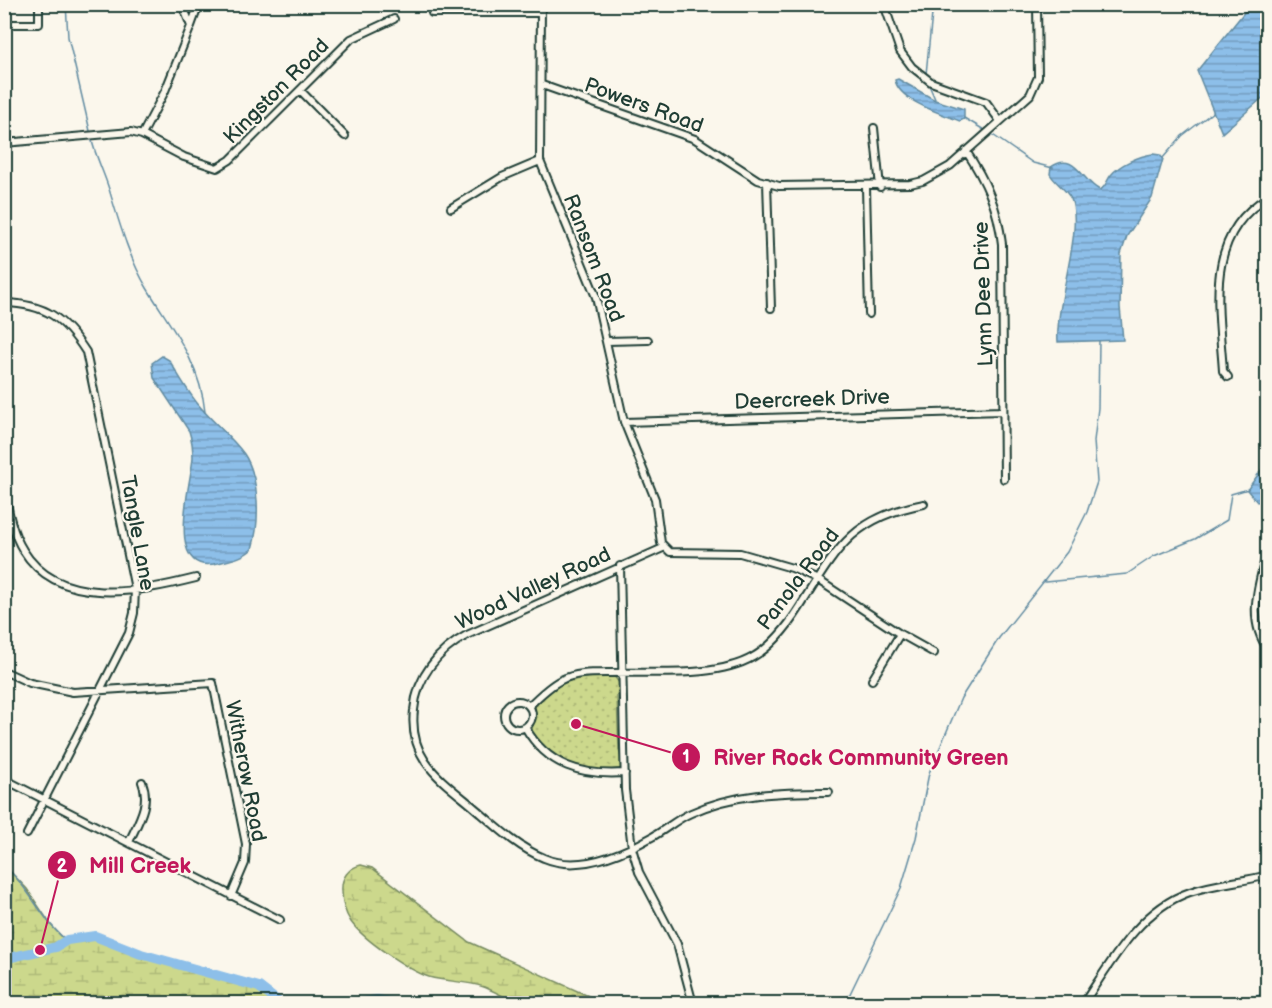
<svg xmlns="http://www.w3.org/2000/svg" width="1272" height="1008" font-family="'Balsamiq Sans',sans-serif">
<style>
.wetland{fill:url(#wetland-marsh);stroke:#768a60;stroke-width:1.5}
.park{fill:url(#park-dots);stroke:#768a60;stroke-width:1.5}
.water{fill:url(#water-rules);stroke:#618ba1;stroke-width:1.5}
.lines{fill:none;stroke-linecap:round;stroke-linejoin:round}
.stream{stroke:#618ba1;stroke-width:1.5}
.river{stroke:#8dbfe9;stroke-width:10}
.street-casing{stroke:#1f3d34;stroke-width:10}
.street{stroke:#fbf7ec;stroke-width:6}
.labels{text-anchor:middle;stroke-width:4.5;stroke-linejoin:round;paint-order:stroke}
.street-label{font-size:21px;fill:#1f3d34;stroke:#fbf7ec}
.leader{fill:none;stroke:#c2185b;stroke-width:2}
.callout-dot{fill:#c2185b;stroke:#fbf7ec;stroke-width:2}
.mark-label{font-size:18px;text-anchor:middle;font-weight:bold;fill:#fff}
.callout-label{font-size:22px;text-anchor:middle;font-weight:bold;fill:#c2185b;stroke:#fbf7ec;stroke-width:4.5;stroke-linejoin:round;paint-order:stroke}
</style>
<defs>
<pattern id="wetland-marsh" width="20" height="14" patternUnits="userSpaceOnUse" patternTransform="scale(1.5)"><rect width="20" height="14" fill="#ccd88c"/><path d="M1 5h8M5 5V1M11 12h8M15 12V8" fill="none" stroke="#afba79"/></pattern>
<pattern id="park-dots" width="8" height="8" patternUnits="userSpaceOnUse" patternTransform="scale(1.5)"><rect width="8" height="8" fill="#ccd88c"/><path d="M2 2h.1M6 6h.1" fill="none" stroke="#afba79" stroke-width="1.8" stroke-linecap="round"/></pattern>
<pattern id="water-rules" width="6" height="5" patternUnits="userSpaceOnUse" patternTransform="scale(1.5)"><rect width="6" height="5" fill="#8dbfe9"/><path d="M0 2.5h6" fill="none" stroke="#739cbe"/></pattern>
</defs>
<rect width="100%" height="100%" fill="#fbf7ec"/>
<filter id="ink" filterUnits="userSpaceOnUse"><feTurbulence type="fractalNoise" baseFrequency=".0167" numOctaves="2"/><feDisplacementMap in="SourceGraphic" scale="12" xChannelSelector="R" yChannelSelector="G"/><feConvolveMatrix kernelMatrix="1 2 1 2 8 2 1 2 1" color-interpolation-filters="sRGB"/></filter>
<g filter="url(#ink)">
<path class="wetland" d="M361,865l11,3 97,74 135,61c-27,1 -56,4 -83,1 -7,-1 -28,-14 -37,-17 -18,-6 -37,-5 -55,-10 -21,-7 -65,-37 -78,-55 -6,-9 -9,-20 -9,-31 -1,-13 6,-23 19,-26z
M5,866l22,23 24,36 13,14 31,-3 11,2 35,16 118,33 22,16h-276z"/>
<path class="park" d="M614,676l6,8 -3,12 2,54 4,16 -3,3c-36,5 -68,-7 -88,-37 0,-4 3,-26 4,-28 14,-25 54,-28 78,-28z"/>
<path class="water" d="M1250,5h17v89l-45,39 -25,-62z
M898,79l37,21 29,9v10l-4,2c-18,-7 -61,-20 -65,-41z
M1153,154l7,1 3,4 -11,39 -25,38 -6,18 -1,53 3,33 -65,2c-3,-40 26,-111 13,-143 -5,-10 -16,-16 -21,-25l1,-7c24,-17 31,15 49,23 7,-4 6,-9 11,-15 9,-11 28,-19 42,-21z
M162,356l7,4c9,14 17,29 28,43 14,18 33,32 47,51 16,24 16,69 8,95 -9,9 -22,11 -34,14 -55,15 -27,-81 -25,-105 0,-9 -1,-18 -4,-27l-35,-53 -2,-15z
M1267,462v38l-10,2 -10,-12z"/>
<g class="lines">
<path class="stream" d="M66,4l2,33 22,94
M926,74l7,-70
M929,85l6,14
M964,118l22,13
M990,133l43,30 20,5
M92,141c4,16 12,32 17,48 10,33 20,69 38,99 25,41 53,74 58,124
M1162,159l20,-23 31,-24
M1045,582l82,-8 27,-18 41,-17 32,-19 4,-26 17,-5
M4,866c24,19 43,62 63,74
M845,1004l56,-116 15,-50 13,-65 32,-75 38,-60 68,-86 20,-40 10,-30 -3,-41 4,-33 1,-67
M1236,1004l32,-12"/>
<path class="river" d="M4,959l52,-12 11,-7 28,-4 46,18 118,33 22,17
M350,1004l27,-4 24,4"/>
<defs>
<path id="street" d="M541,4l-1,157 56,136 28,125 31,77 6,44 9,9 70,1 52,15 26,12 82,54 34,19
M884,4l16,47 12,16 19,15 55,20 14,19
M432,13h108
M4,24h35v-20
M191,26l8,-22
M542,85l153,54 63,41 21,6 131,-2 13,-3 27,-15 80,-71 8,-18 -1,-73
M300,90l45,46
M874,128l6,59
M142,135l23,-44 26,-65 -9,-22
M4,143l127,-11 11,3 42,22 33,11 13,-8 121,-121 43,-20
M966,151c20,30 32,57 36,93l2,235
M767,182l4,126
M866,187l3,127
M451,208l51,-31 38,-16
M4,303c42,1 60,15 82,49l49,237 -1,24 -5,20 -102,201
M607,341l41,-1
M1228,377l-5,-6c-4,-62 -20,-136 45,-174
M624,422l378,-11
M4,489c4,20 8,44 19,61 36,59 117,42 173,28
M1268,547c-8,34 -23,72 0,102
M663,548l-196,87c-29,16 -50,41 -53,75 -5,44 19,64 50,89 26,21 50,47 80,59 35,15 78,-4 108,-21 13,-7 25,-18 39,-24 44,-20 91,-21 138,-21
M620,566l5,224 7,58 7,24 38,72 16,60
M4,671l26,12 43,9 140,-9 33,161 -1,19 -14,33
M872,680l28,-46
M504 715a14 14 0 1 1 28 0a14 14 0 1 1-28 0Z
M529,706c9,-9 20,-20 32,-26 14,-7 29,-7 44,-7 45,-2 110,6 148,-16 20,-11 35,-31 47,-50 36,-57 52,-90 124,-103
M525,727c22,39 57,49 100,46
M4,779l276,141
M129,842c9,-20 22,-39 13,-60
M1083,1004c28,-42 57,-95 107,-112 26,-9 52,-10 78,-17"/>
</defs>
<use href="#street" class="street-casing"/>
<use href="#street" class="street"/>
</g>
</g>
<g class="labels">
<g class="street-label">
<text transform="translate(276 91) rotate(-45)" y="7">Kingston Road</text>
<text transform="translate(644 105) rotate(20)" y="7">Powers Road</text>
<text transform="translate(594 258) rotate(69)" y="7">Ransom Road</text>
<text transform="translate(983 294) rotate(-92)" y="7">Lynn Dee Drive</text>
<text transform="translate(812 399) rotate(-2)" y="7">Deercreek Drive</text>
<text transform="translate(138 533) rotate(80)" y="7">Tangle Lane</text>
<text transform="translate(798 579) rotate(-53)" y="7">Panola Road</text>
<text transform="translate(533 588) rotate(-25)" y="7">Wood Valley Road</text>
<text transform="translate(246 771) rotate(79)" y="7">Witherow Road</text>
</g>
</g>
<path class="leader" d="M576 724L686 757M40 950L62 865"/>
<g class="callout-dot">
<circle cx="576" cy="724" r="6"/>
<circle cx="40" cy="950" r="6"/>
<circle cx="686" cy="757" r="15"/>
<circle cx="62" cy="865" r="15"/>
</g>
<g class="mark-label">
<text x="686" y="763">1</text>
<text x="62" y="872">2</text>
</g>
<g class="callout-label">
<text x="861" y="765">River Rock Community Green</text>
<text x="140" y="873">Mill Creek</text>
</g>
<rect width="1272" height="1008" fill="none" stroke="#fbf7ec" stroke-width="24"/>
<rect x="12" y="12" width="1248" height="984" fill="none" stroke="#1f3d34" stroke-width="2" filter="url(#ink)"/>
</svg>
